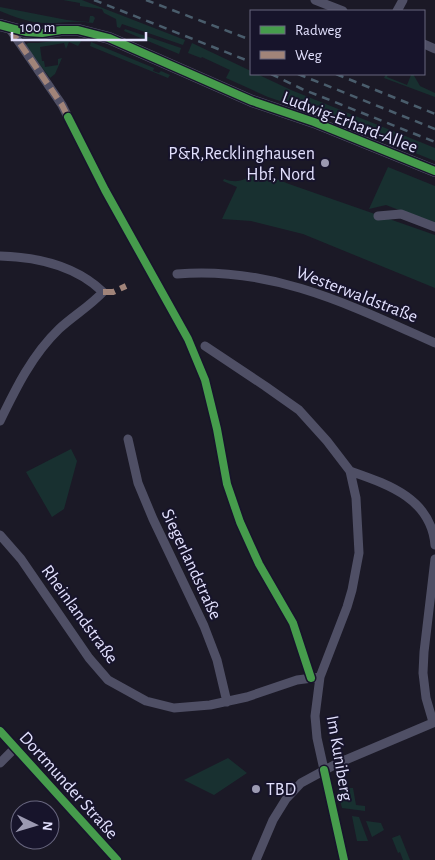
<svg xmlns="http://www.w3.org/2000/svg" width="435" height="860" font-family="'Alegreya Sans',sans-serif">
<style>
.green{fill:#183030}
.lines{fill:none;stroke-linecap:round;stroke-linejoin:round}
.minor{stroke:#4f4f65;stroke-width:9}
.tertiary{stroke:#4f4f65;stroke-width:10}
.secondary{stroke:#53536a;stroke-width:12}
.rail{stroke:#4a5d6c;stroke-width:2.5;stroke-dasharray:8 6;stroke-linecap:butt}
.quiet{stroke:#a18479;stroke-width:6;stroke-dasharray:12 6;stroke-linecap:butt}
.cycleway-casing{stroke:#17142b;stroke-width:11}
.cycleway{stroke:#469c4c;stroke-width:8}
.poi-dot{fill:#9c9ab2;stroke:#17142b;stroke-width:2}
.labels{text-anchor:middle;stroke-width:4;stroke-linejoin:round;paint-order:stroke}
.street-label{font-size:18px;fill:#e2e0fd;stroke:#17142b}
.poi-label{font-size:18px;fill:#e2e0fd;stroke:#17142b;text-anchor:end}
</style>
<rect width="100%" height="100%" fill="#1b1926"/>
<path class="green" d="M63,0h19l103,40 -2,5 -61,-21 -2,4 -3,-1 -1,-8 -12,-6 -2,-4 -22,-3v-3z
M0,7l67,13 22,2 1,-6h3l2,2 -2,5c-16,-3 -31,0 -47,0 -16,0 -31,-6 -46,-12z
M125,29l56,19 -2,6 -55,-23z
M68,39l14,1 -4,6 -9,-4 -3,7 -2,-6 -24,4 2,14h2l1,6 13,-2v-6l4,-1 -7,16 -5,4 -25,-33 3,-2h10z
M91,42l63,26 -1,3 6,2 2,-2 9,4 -2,3 -78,-32z
M192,43l59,28v3h6l34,16 144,58v13l-114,-46 -53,-18 -42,-19 4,-8 -28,-13 -1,1 -13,-5z
M386,74h2l-1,3 20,8 4,-10 -3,-1h5l7,12 15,7v4l-51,-19z
M388,167l47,19v38l-49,-19 -17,4z
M257,171l32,13 146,51v53l-132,-54 -52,-13 -29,-2 15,-32 -14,-6 1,-2c14,5 22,1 33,-8z
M71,449l6,12 -13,48 -12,8 -26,-45z
M228,758l19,15 -33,22 -30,-15z
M337,788h16l3,17 9,1v5l-23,-3z
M352,816l7,1 9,24h-11z
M366,821l15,2 3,7 -12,7z
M400,835l10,25h-7l-3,-8 -2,1 -6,-15z"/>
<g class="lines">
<path class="minor" d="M315,0l28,11
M397,11l6,-11
M10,29l52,76 6,12
M424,44l11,5
M378,216l23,-2 34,13
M0,256c37,1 76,10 103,36 -13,14 -30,24 -44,37 -27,26 -43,59 -59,92
M177,274c96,-8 173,31 258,69
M205,346l60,40 34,24 28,31 23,30 6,27 3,55 -7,37 -5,17 -27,70 -5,39 2,22 27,122
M128,439l10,44 15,36 51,107 13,34 10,42
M350,471c37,13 81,27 85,74
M0,535l21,24 68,99 19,22 38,21 28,7 36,-3 37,-8 50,-17 23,-3
M433,722l-7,-24 -3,-25 1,-21 11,-93
M0,763l15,-15
M256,860l17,-40 13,-21 15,-16 35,-19 99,-42"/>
<path class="tertiary" d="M0,731l117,129"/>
<path class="secondary" d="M0,25l26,7 16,1 19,-3h17l31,8 143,63 62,21 121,49"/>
<path class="rail" d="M94,0l157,62
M146,0l105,40
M271,74l31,15 133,53
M298,74l137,55
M336,74l99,40"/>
<path class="quiet" d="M10,29l52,76 8,16
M103,292h10l13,-6"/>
<defs>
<path id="cycleway" d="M0,25l26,7 16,1 19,-3h17l31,8 143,63 62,21 121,49
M68,117l37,73 83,149 17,41 12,49 10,55 13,38 19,42 34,59 18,55
M0,731l117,129
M324,770l20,90"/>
</defs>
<use href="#cycleway" class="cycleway-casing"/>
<use href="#cycleway" class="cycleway"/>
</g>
<g class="poi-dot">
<circle cx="325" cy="163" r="5"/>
<circle cx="256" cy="789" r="5"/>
</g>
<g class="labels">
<g class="street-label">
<text transform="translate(350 122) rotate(21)" y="6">Ludwig-Erhard-Allee</text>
<text transform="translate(357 294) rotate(21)" y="6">Westerwaldstraße</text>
<text transform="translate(192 564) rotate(65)" y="6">Siegerlandstraße</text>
<text transform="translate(80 614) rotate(54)" y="6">Rheinlandstraße</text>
<text transform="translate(340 758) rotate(80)" y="6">Im Kuniberg</text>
<text transform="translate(69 785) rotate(48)" y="6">Dortmunder Straße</text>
</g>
<g class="poi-label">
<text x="315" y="159">P&amp;R,Recklinghausen<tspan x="315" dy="21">Hbf, Nord</tspan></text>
<text x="266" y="795" text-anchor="start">TBD</text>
</g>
</g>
<rect x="250" y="10" width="175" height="65" fill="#17142b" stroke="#68667f"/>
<rect x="260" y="26" width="25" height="8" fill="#469c4c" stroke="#68667f"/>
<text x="295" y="35" font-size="15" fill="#e2e0fd">Radweg</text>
<rect x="260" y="51" width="25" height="8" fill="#a18479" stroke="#68667f"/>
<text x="295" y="60" font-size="15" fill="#e2e0fd">Weg</text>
<g transform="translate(35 825) rotate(95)"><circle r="24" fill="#17142b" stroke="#68667f"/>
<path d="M0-4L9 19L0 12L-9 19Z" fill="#9c9ab2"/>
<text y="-8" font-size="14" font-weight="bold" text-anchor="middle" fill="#e2e0fd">N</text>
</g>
<path d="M12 32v8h134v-8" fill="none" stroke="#e2e0fd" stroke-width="2.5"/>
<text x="20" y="32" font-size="15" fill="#e2e0fd" stroke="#17142b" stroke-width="4" paint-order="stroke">100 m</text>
</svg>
